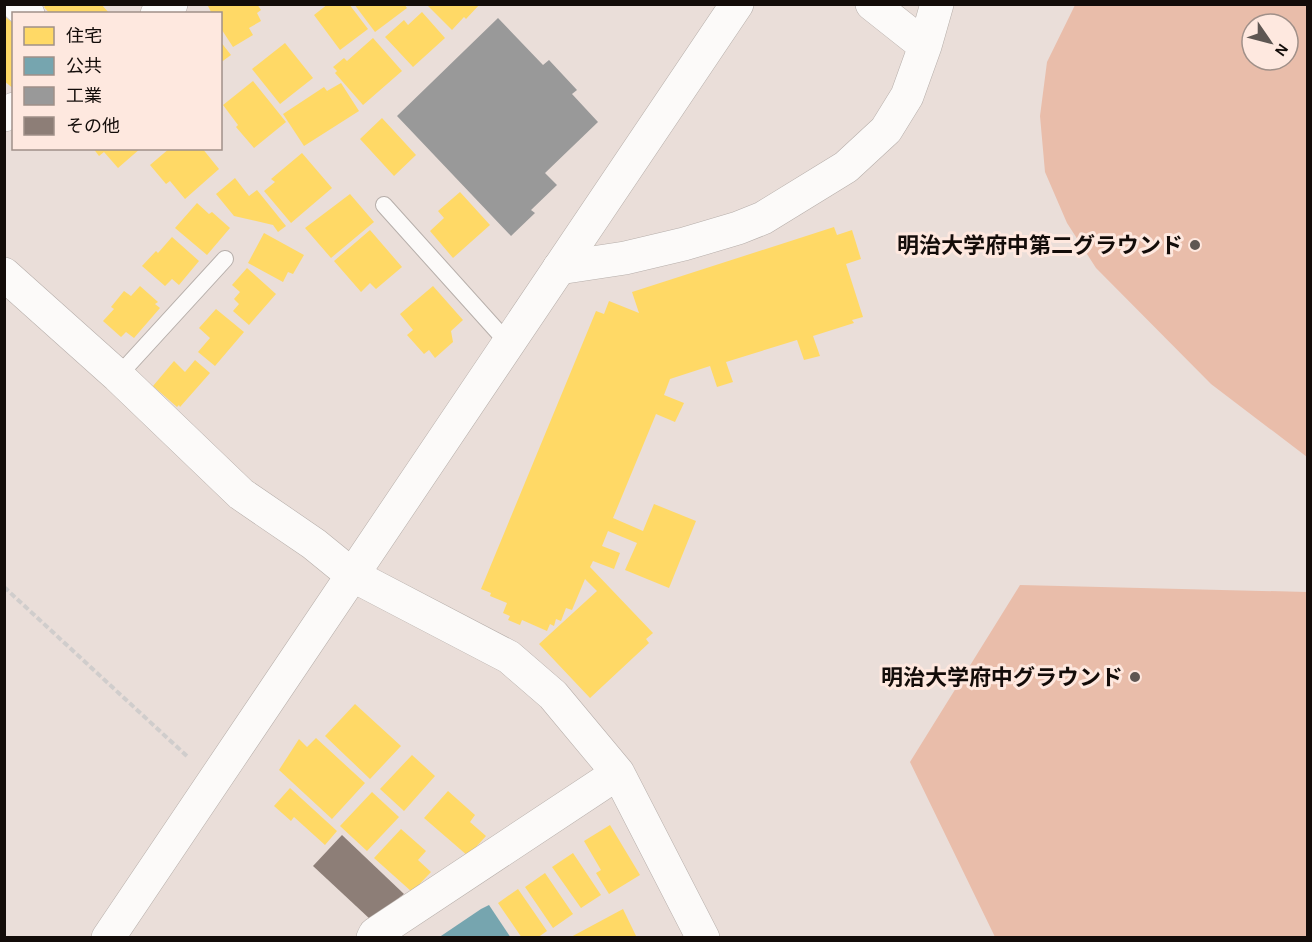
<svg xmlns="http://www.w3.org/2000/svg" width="1312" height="942" font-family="'Alegreya Sans','Noto Sans JP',sans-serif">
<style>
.green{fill:#e9bdaa;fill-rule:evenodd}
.homes{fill:#ffd966}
.public{fill:#76a5af}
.industry{fill:#999}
.building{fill:#8d7e77}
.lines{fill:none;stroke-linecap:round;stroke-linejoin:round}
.service-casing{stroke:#b6aeaa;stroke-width:18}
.minor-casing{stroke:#b6aeaa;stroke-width:34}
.secondary-casing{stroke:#b6aeaa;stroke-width:34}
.path{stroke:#d0cdcc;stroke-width:4;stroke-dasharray:6 3;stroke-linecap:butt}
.service{stroke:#fcfaf9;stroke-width:16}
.minor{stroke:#fcfaf9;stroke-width:33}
.secondary{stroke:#fcfaf9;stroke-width:33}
.poi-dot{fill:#5e5652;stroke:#fee8df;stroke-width:2}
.labels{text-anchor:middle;stroke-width:6;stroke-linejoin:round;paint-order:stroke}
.poi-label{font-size:22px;font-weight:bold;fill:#130c09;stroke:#fee8df;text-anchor:end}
</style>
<rect width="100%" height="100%" fill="#eaded9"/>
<path class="green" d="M1075,5h232v452l-96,-73 -115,-116 -29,-45 -22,-51 -5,-56 7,-54zM1252,24h36v36h-36z
M1020,585l287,7v345h-312l-85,-175z"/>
<path class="homes" d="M47,4h54l9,10h-60l-6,-7z
M211,4h46l4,6 -4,3 4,8 -12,7 4,7 -20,12 -13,-20v-13h-8l-4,-8z
M328,4h21l19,25 -28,21 -26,-35z
M354,4h50l3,4 -32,24z
M426,4h54l-14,15 -2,-2 -12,13z
M422,12l23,26 -32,29 -28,-30 19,-17 4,5z
M4,16l10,8v65l-10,-8z
M373,38l29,33 -39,34 -28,-32 2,-2 -4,-4 11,-9 3,3z
M220,41l11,14 -11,8z
M285,43l28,35 -33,26 -28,-35z
M253,81l33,41 -32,26 -18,-21 2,-2 -15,-20z
M341,83l18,28 -55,35 -21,-32 41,-27 3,4z
M382,118l34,37 -22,21 -34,-37z
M93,148h48l-23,20 -14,-16 -5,4z
M170,148h32l17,21 -34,30 -15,-18 -4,3 -16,-19z
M302,153l30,35 -41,35 -27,-32 11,-9 -4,-3z
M235,178l14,18 8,-6 29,36 -8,6 -5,-7 -39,-9 -18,-22z
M460,192l30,33 -37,33 -23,-27 14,-13 -6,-7z
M350,194l24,28 -43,36 -26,-30z
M197,203l12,11 3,-2 18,16 -23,27 -32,-27z
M834,227l3,8 15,-5 9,29 -15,5 17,53 -11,3 2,3 -41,13 7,20 -16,4 -7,-20 -71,22 7,20 -16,5 -7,-21 -40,13 -6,16 20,8 -9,19 -19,-8 -43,104 30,13 11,-27 42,17 -27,67 -44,-18 12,-27 -29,-12 -6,15 18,7 -6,16 -21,-8 -3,6 63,66 -7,6 3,4 -59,55 -51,-54 58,-53 -12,-12 -13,31 -6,-2 -5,13 -5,-2 -2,7 -4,-2 -3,7 -25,-11 -2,5 -12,-5 2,-4 -7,-3 4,-10 -17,-7 1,-3 -10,-4 115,-278 8,3 5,-13 30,12 -7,-21z
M370,230l32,37 -26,22 -6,-6 -9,9 -27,-31z
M264,233l40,22 -11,19 -5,-2 -5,10 -35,-19z
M172,237l27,24 -20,24 -7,-6 -7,7 -23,-20 14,-15 2,2z
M247,268l29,26 -27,31 -16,-14 6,-7 -5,-5 6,-7 -8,-7z
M140,286l18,16 -3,2 5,4 -26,30 -8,-6 -5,5 -18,-16 11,-12 -3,-2 13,-16 7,5z
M433,286l30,34 -12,11 2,11 -18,16 -6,-8 -5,4 -17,-19 6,-5 -13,-16z
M216,309l28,23 -29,34 -17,-14 12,-14 -11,-10z
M195,360l15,13 -30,34 -1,-2 -2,2 -24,-21 21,-25 11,11z
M355,704l46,42 -31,33 -45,-43z
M316,738l49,45 -33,36 -53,-49 20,-31 8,8z
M412,755l23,21 -31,35 -24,-22z
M290,788l47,43 -12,14 -31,-28 -3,4 -17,-15z
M448,791l27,24 -5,7 16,14 -18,20 -44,-38z
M372,792l27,25 -32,34 -27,-25z
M610,825l30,50 -31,19 -13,-21 5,-3 -17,-29z
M401,829l25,22 -8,9 13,12 -19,20 -38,-34z
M573,853l28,42 -20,13 -29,-41z
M545,873l28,41 -20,14 -28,-41z
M518,889l29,42 -10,7h-15l-24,-35z
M623,909l14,29h-68z"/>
<path class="public" d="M489,905l22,33h-73l43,-29z"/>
<path class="industry" d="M498,18l45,47 6,-5 28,30 -5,4 26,28 -53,51 12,12 -26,25 4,3 -24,23 -114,-120z"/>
<path class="building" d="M342,835l62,59 -33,26 -58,-54z"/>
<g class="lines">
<defs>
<path id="service" d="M384,205l124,138
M118,376l107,-117"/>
<path id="minor" d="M17,4l11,10
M872,4l53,42
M157,14l14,-10
M4,115l10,-6
M559,268l66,-10 59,-14 54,-16 25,-10 83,-51 40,-37 21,-34 18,-50 12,-42
M4,274l114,102 123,118 73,50 38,31 157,82 44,38 65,78 85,165
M373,938l2,-4 243,-161"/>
<path id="secondary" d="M108,938l629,-934"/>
</defs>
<use href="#service" class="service-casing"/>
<use href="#minor" class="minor-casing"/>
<use href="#secondary" class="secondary-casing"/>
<path class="path" d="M4,587l185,171"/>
<use href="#service" class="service"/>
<use href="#minor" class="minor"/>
<use href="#secondary" class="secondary"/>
</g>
<g class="poi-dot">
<circle cx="1195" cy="245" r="6"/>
<circle cx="1135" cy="677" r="6"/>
</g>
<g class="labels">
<g class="poi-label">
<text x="1183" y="253">明治大学府中第二グラウンド</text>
<text x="1123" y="685">明治大学府中グラウンド</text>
</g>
</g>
<rect width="1312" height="942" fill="none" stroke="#130c09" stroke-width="12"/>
<rect x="12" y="12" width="210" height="138" fill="#fee8df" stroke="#a09089" stroke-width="1.5"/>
<rect x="24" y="27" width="30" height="18" fill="#ffd966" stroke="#a09089" stroke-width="1.5"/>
<text x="66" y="42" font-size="18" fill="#130c09">住宅</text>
<rect x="24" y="57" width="30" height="18" fill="#76a5af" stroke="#a09089" stroke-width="1.5"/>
<text x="66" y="72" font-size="18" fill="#130c09">公共</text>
<rect x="24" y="87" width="30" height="18" fill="#999999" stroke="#a09089" stroke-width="1.5"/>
<text x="66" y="102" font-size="18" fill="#130c09">工業</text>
<rect x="24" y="117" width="30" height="18" fill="#8d7e77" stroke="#a09089" stroke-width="1.5"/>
<text x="66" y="132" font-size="18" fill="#130c09">その他</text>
<g transform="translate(1270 42) rotate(125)"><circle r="28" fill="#fee8df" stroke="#a09089" stroke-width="1.5"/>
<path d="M0-4.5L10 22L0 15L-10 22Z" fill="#5e5652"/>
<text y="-9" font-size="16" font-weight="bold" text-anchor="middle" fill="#130c09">N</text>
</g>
</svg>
